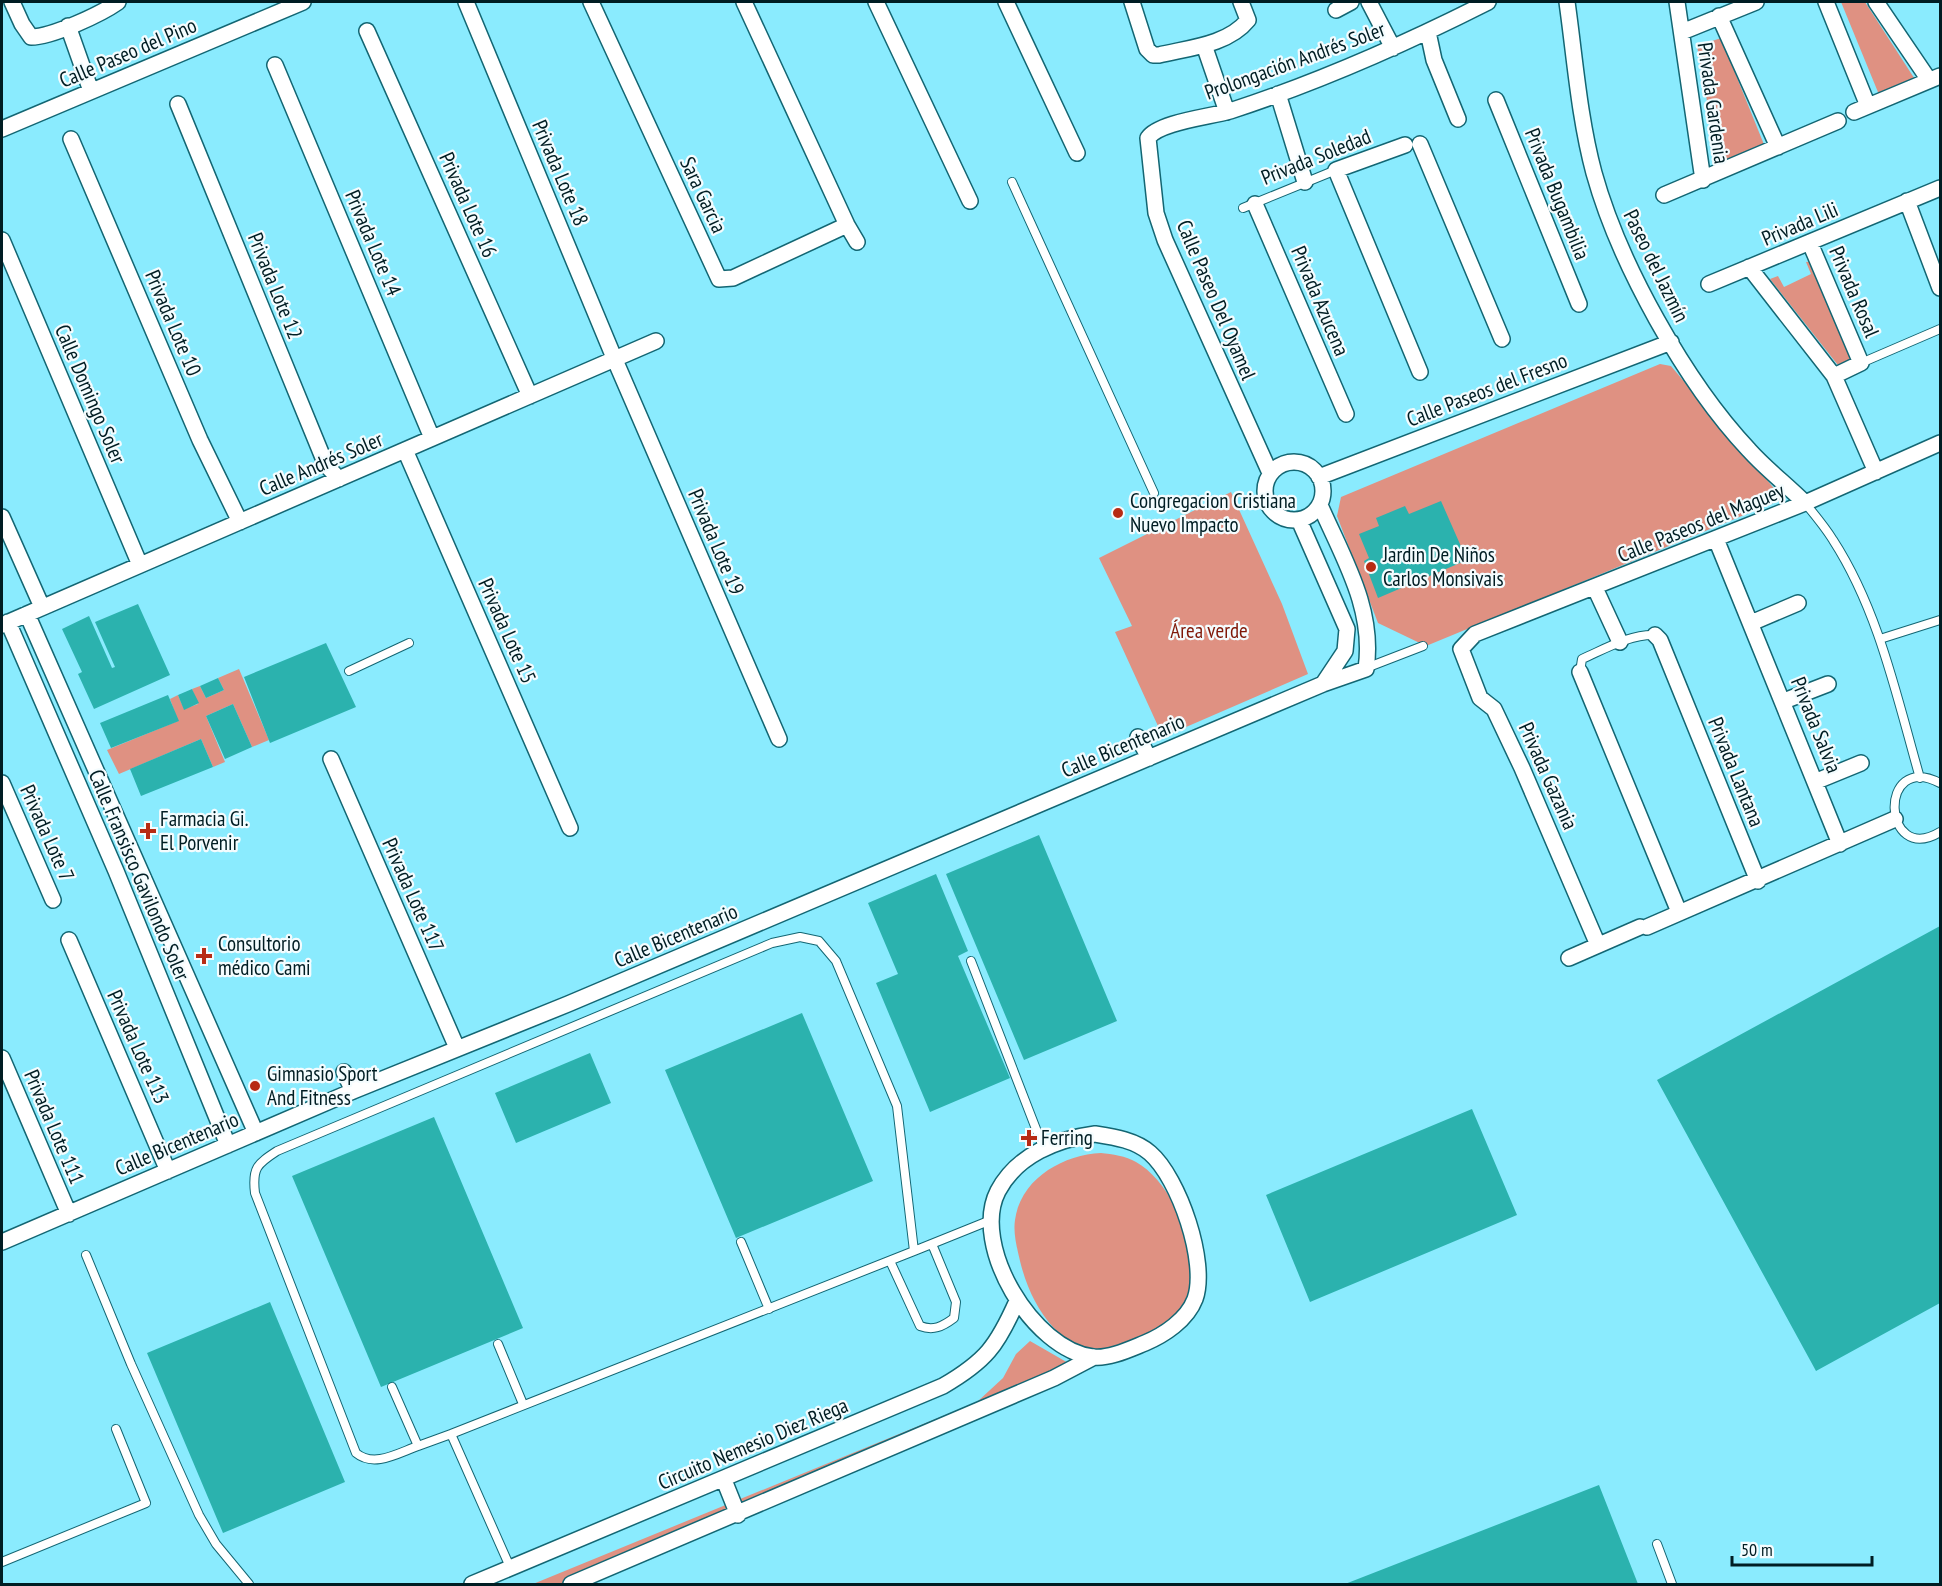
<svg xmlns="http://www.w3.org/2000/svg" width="1942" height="1586" font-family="'PT Sans Narrow',sans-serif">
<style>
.green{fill:#df9182}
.building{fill:#2bb2ae}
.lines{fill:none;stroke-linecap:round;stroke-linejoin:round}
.service-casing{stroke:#136673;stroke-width:10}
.minor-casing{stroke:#136673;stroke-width:18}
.service{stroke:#fff;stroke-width:8}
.minor{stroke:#fff;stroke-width:15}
.poi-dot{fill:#b72b14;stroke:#f4fcfe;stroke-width:2}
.labels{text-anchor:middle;stroke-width:4.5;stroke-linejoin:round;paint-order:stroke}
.street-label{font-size:21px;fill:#001d23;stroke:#f4fcfe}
.poi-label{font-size:21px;fill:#001d23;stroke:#f4fcfe;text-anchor:start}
.park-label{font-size:21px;fill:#801808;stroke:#f4fcfe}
</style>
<rect width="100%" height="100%" fill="#8aebfe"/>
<path class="green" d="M1841,2h24l53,82 -38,13z
M1721,38l44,109 -46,20 -22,-121z
M1813,261l45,99 -17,9 -71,-90 8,-3 6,11 27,-13 -5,-12z
M1660,364l11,2 112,133 -357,147 -48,-23 -41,-107 4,-19z
M1231,492l51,112 26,70 -145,63 -48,-105 17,-6 -33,-68z
M239,669l30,71 -17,7 -19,-43 -27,12 19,46 -12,5 -12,-28 -82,35 -12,-24 71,-29 -8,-22 8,-4 6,14 14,-5 -6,-15 8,-3 6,12 18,-8 -6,-12z
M1101,1153c11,1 25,3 35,9 45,25 82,126 31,160 -10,7 -35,28 -45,30 -58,8 -90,-42 -102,-91 -3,-13 -7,-28 -5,-41 6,-42 48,-65 86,-67z
M1030,1341l40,23 -497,220h-40l444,-182 26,-24 13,-24z"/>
<path class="building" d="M1441,501l26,59 -89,38 -14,-37 5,-3 -10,-24 20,-8 -3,-8 29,-12 4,8z
M138,604l32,71 -76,34 -16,-35 4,-2 -20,-43 27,-13 23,52 3,-1 -20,-45z
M326,643l30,64 -86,36 -26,-66z
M218,678l6,12 -18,8 -6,-12z
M192,689l7,14 -15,7 -6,-15z
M168,695l11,26 -68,27 -11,-25z
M233,704l19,43 -27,12 -19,-43z
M201,739l12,28 -72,29 -11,-27z
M1039,835l78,186 -93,39 -78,-186z
M936,874l32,77 -10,5 52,122 -80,34 -54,-129 22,-9 -30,-71z
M1940,926v377l-124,68 -159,-291z
M802,1013l71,168 -137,57 -71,-168z
M590,1053l21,50 -95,40 -21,-50z
M1472,1109l45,106 -207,87 -44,-107z
M434,1117l89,211 -142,59 -89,-211z
M270,1302l75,180 -122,51 -76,-180z
M1599,1485l39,99h-293z"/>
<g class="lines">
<defs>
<path id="service" d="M1012,182l142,311
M1243,208l93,-38
M1861,363l79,-34
M1805,503c10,12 20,24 28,37 46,71 64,158 87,238
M1880,639l60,-19
M1366,668l57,-22
M349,671l60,-28
M1580,672l2,-13c23,-10 48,-25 73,-24
M1940,783c-63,-33 -58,84 0,49
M971,961l72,186
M741,1242l28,67
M914,1251l77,-31
M86,1255l45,109 68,151 17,29 33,40
M890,1261l30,65c13,5 22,1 34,-8l2,-16 -24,-58
M498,1344l25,60
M392,1387l26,59 33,-12 59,133
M418,1446c-20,7 -44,22 -62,7l-101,-260c-3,-25 2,-29 22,-42l495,-208 28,-6 19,4 17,20 61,145 17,145 -463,183
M1657,1544l15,40
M2,1562l144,-59 -30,-74"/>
<path id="minor" d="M12,2l10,22 9,13c21,0 70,-23 87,-35
M466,2l149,358 164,379
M591,2l128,277 14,-1 114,-53
M744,2l103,223 10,17
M876,2l94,199
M1006,2l71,151
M1132,2l15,47 6,6h6c29,-7 69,-10 89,-35l-7,-18
M1369,2l24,46
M1567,2c8,57 12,115 27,171 25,90 91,209 155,277 17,19 38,35 56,53
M1677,2l26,178
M1826,2l42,104
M1876,2l53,78
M1336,10l15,-8
M1719,16l59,131
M68,26l23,65
M367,31l163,365
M1428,32l6,28 24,59
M1682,32l74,-30
M1204,45l23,67
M275,65l157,373
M1278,94l27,88
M1496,100l83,204
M178,104l148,361 13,14
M1854,112l86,-36
M2,129l301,-127
M71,139l129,301 40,82
M1420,144l82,195
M1405,145l-69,25 84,202
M1664,195l174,-74
M1907,201l33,87
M1255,204l91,210
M2,240l138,325
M1810,243l51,120 -27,13
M1749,267l85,109 42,96
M1709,284l231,-96
M405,450l165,378
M1265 491a29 29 0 1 1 58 0a29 29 0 1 1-58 0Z
M1270,473l-105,-233 -9,-27 -8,-75c11,-16 62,-21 82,-27 89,-29 175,-67 258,-109
M1319,477l352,-135
M2,517l40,90
M1299,520l48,109 -2,22 -22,33
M1716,539l124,305
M1595,588l25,54
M27,614l229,519
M8,622l108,249 112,274
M1751,623l47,-20
M2,625l654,-284
M1655,635l5,5 98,241
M1580,672l99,240
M1784,701l44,-17
M1138,737l11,21
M331,759l126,289
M1817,781l44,-18
M2,783l51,117
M1647,927l248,-108
M69,940l99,231
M1598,945l-76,-177 -28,-59 -14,-11 -19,-49 14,-15 330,-131 135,-60
M1569,958l71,-31
M2,1058l67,156
M344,1072l9,19
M1095,1134c19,3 40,6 55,19 29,25 58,110 45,146 -8,21 -31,36 -50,44 -15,6 -36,16 -52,14 -60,-7 -123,-112 -95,-166 19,-36 59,-52 97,-57z
M2,1242l351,-151 215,-87 755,-320 43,-15c9,-60 -23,-111 -46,-164
M724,1480l14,35
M472,1584l471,-198c43,-25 54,-40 74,-85
M571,1584l483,-206 40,-21"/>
</defs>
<use href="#service" class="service-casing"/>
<use href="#minor" class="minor-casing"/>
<use href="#service" class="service"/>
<use href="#minor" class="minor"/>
</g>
<g class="poi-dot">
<circle cx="1118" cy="513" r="6"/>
<circle cx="1371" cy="567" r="6"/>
<path d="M145 822h6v6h6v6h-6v6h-6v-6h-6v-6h6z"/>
<path d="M201 947h6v6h6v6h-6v6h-6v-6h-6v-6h6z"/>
<circle cx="255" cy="1086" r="6"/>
<path d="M1026 1129h6v6h6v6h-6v6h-6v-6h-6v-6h6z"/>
</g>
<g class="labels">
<g class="street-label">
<text transform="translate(128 53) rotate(-23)" y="7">Calle Paseo del Pino</text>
<text transform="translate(1295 61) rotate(-20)" y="7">Prolongación Andrés Soler</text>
<text transform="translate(1713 103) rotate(82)" y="7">Privada Gardenia</text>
<text transform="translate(1316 157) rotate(-22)" y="7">Privada Soledad</text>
<text transform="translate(560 173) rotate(67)" y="7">Privada Lote 18</text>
<text transform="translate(1557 194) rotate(68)" y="7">Privada Bugambilia</text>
<text transform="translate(703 195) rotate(65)" y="7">Sara Garcia</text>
<text transform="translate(468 205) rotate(66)" y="7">Privada Lote 16</text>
<text transform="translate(1800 224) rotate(-23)" y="7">Privada Lili</text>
<text transform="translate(373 243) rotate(67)" y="7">Privada Lote 14</text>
<text transform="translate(1656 266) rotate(64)" y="7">Paseo del Jazmín</text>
<text transform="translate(275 286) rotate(68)" y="7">Privada Lote 12</text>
<text transform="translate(1854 292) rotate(67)" y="7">Privada Rosal</text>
<text transform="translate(1216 300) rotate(67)" y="7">Calle Paseo Del Oyamel</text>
<text transform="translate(1320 301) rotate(67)" y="7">Privada Azucena</text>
<text transform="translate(173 323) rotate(67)" y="7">Privada Lote 10</text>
<text transform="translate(1487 390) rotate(-21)" y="7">Calle Paseos del Fresno</text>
<text transform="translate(90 394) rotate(67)" y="7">Calle Domingo Soler</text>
<text transform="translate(321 464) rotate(-23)" y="7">Calle Andrés Soler</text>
<text transform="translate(1701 523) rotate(-22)" y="7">Calle Paseos del Maguey</text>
<text transform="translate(716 542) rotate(67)" y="7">Privada Lote 19</text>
<text transform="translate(507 631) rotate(66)" y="7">Privada Lote 15</text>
<text transform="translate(1816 725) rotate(68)" y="7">Privada Salvia</text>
<text transform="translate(1123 746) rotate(-23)" y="7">Calle Bicentenario</text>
<text transform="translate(1736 772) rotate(68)" y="7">Privada Lantana</text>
<text transform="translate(1548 776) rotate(66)" y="7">Privada Gazania</text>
<text transform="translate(47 833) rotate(66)" y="7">Privada Lote 7</text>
<text transform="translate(139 875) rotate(67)" y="7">Calle Fransisco Gavilondo Soler</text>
<text transform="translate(413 895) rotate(66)" y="7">Privada Lote 117</text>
<text transform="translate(676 936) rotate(-23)" y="7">Calle Bicentenario</text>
<text transform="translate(138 1047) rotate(66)" y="7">Privada Lote 113</text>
<text transform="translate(54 1127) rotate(67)" y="7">Privada Lote 111</text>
<text transform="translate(177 1144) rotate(-23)" y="7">Calle Bicentenario</text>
<text transform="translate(753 1444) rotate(-23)" y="7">Circuito Nemesio Diez Riega</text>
</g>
<g class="poi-label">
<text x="1130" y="508">Congregacion Cristiana<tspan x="1130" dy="24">Nuevo Impacto</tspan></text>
<text x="1383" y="562">Jardin De Niños<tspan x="1383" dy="24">Carlos Monsivais</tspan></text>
<text x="160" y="826">Farmacia Gi.<tspan x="160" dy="24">El Porvenir</tspan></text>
<text x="218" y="951">Consultorio<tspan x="218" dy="24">médico Cami</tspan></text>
<text x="267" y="1081">Gimnasio Sport<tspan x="267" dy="24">And Fitness</tspan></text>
<text x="1041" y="1145">Ferring</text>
</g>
<g class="park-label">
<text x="1209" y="638">Área verde</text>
</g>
</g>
<rect width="1942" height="1586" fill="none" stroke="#001d23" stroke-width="6"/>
<path d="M1732 1556v9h140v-9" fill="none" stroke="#001d23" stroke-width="3"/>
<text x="1741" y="1556" font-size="18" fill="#001d23" stroke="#f4fcfe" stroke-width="4.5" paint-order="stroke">50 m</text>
</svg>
